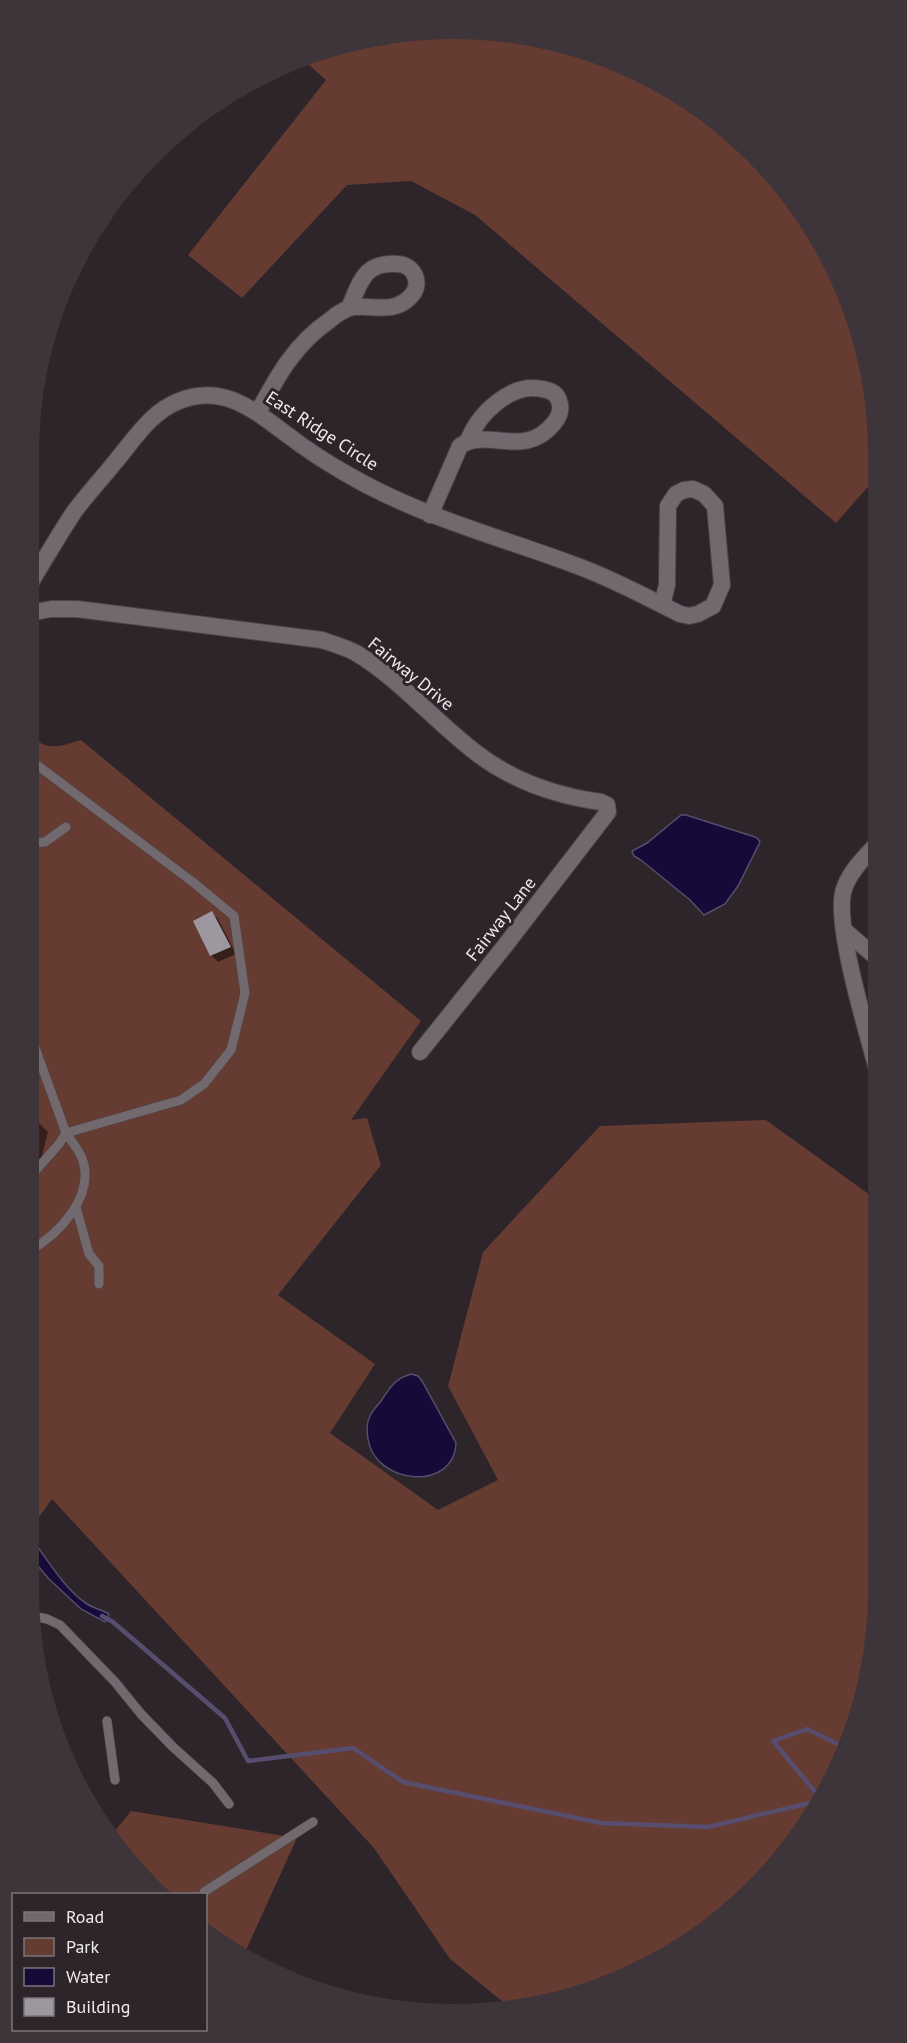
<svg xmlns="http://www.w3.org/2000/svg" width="907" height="2043" font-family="'PT Sans',sans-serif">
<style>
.green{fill:#653b32}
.water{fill:#150a38;stroke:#574e6f;stroke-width:1.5}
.shadow{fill:#0007}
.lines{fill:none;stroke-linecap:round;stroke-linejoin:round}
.stream{stroke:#574e6f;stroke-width:4.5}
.building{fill:#9d98a0}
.service-casing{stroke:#4a4448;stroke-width:10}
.minor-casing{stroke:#4a4448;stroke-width:18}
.service{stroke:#72696f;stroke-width:9}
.minor{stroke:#72696f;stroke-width:16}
.labels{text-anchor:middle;stroke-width:6;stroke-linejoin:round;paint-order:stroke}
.street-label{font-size:18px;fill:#f0ebee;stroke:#2d252a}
</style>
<rect width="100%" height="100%" fill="#2d252a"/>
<path class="green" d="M426,29l83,3 81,19 122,65 78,79 56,96 29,107v81l-39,44 -361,-308 -64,-34 -64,4 -105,113 -54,-43 138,-175 -24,-21 42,-16z
M29,736c21,15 28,11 52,4l340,281 -70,99 16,-2 14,47 -103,130 97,69 -45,69 108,77 60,-30 -50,-94 35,-134 117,-126 166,-6 111,80 1,389 -22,137 -34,76 -38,53h-11l-36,45 -71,58 -130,48 -24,3 -62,-50 -76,-111 -322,-349 -23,32z
M131,1811l166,27 -51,112 5,11 -10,-3 -35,-30v-34h-42l-30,-25 -24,-32z"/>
<path class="water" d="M681,815h5l69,22 3,2 2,3 -22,44 -13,18 -21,11 -14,-15 -49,-40 -7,-4 -2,-5 15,-8z
M411,1374l7,2 4,5 34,62c-2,49 -81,42 -88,-4 -1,-8 -2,-15 2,-23 2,-5 7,-10 11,-15 9,-13 13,-22 30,-27z
M29,1535c16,21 35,54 58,69 6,4 15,6 22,10l-4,8 -24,-13 -33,-31 -19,-23z"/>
<path class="shadow" d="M29,798l8,9 -8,11z
M211,913l7,6 18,35 -18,8 -7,-7z
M29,1116l5,2 14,14 -11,44 -8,-2v-28l5,-20h-3l-2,8z"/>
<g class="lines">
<path class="stream" d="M102,1616l11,6 112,96 23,43 105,-13 50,34 198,41 107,4 114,-27 -49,-59 34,-12 39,19"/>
</g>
<path class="building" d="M212,911l19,36 -21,9 -17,-35z"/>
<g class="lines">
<defs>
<path id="service" d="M29,843l16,-1 21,-15
M29,1031l37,102 115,-33 23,-16 27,-34 14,-57 -11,-77 -40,-33 -165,-124
M76,1207l13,47 10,12v18
M29,1251c29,-16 65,-53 54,-90 -3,-10 -12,-20 -17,-28l-7,11 -30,34
M33,1616l14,3 13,6 55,57 26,32 32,33 40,36 16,21
M107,1721l8,59
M204,1892l109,-70"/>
<path id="minor" d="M258,412c20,-37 37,-68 72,-92 7,-6 15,-12 24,-13 20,-2 40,7 56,-10 13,-12 5,-32 -12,-33 -35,-3 -38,20 -49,44
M693,489l11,5 11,12 7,79 -9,21 -15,8 -9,2 -9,-2 -18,-9 5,-20 1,-79 8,-12 8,-4z
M430,515l30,-69c27,-19 65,14 94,-23 5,-6 8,-14 5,-22 -2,-8 -10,-11 -17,-12 -31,-7 -64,25 -74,52
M29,585c15,-24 29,-49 45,-73 14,-19 31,-37 46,-56 17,-21 33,-45 59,-55 45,-18 76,10 110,35 18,14 37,26 56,37 73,43 149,62 227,91 31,11 61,26 90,41
M29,613l22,-4h26l245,31c11,4 23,7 34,13 44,26 81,71 123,102 35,26 79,41 122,47l6,3 1,7 -104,135 -84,105
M876,845c-12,13 -26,26 -32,44 -11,32 23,143 33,180
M844,930l33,28"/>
</defs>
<use href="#service" class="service-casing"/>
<use href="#minor" class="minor-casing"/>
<use href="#service" class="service"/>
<use href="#minor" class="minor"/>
</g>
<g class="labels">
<g class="street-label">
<text transform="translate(322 431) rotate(33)" y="6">East Ridge Circle</text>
<text transform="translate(411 674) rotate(39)" y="6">Fairway Drive</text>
<text transform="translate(501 919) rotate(-52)" y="6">Fairway Lane</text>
</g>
</g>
<path d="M0 0H907V2043H0ZM453 39H454A414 414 0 0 1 868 453V1590A414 414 0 0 1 454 2004H453A414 414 0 0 1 39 1590V453A414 414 0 0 1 453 39Z" fill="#3d353a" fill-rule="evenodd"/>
<rect x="12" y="1893" width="195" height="138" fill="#2d252a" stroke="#7b7478" stroke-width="1.5"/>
<rect x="24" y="1912" width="30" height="9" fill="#72696f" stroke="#7b7478" stroke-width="1.5"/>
<text x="66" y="1923" font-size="18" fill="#f0ebee">Road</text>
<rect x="24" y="1938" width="30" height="18" fill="#653b32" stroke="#7b7478" stroke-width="1.5"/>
<text x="66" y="1953" font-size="18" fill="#f0ebee">Park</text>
<rect x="24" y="1968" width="30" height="18" fill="#150a38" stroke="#7b7478" stroke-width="1.5"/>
<text x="66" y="1983" font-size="18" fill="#f0ebee">Water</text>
<rect x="24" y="1998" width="30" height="18" fill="#9d98a0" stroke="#7b7478" stroke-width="1.5"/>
<text x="66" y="2013" font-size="18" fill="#f0ebee">Building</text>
</svg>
